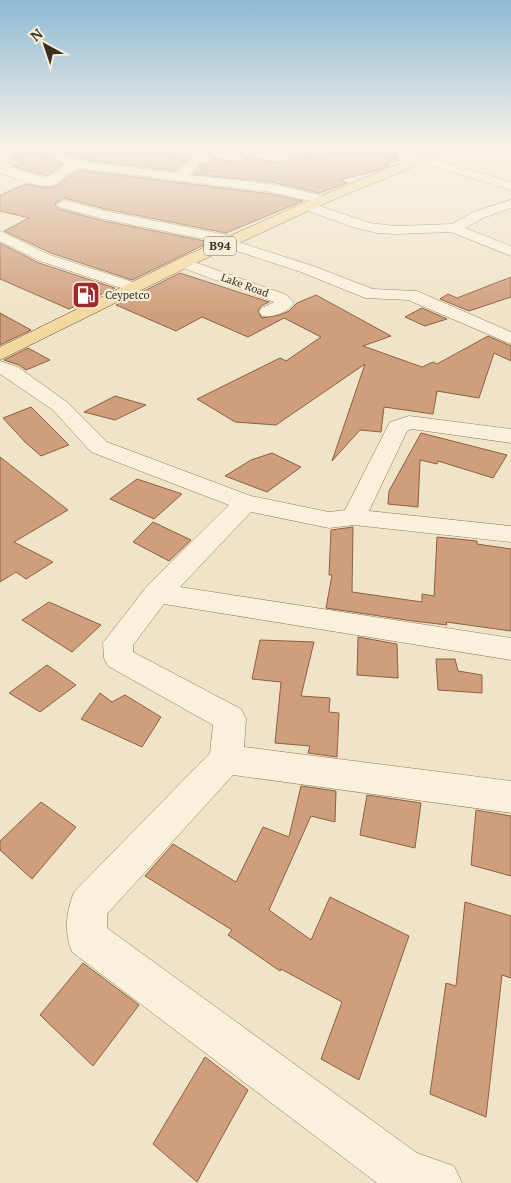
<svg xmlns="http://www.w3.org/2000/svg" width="511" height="1183" font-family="'PT Serif',serif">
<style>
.building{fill:#cf9f7d;stroke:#8d5f41}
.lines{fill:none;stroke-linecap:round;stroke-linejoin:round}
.minor-casing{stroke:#8d765c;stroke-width:1}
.major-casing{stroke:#5b4430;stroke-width:1}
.minor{fill:#faf1dc;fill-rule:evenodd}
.major{fill:#f3d9a0;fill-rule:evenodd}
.labels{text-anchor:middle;stroke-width:4.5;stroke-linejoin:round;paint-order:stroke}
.far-street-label{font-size:11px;fill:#3d2e20;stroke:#f7eed8}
.far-poi-label{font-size:11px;fill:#3d2e20;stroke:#f7eed8;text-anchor:start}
.shield{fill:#f7eed8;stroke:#756857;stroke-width:1}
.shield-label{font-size:12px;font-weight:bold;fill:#3d2e20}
</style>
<rect width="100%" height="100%" fill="#f0e4c8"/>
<path class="building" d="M54,148h94l40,11 -12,12 -97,-12z
M327,148h51l3,4 17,5 -5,1 6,2 -14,4 4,2 -10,4 -39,10 7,3 -28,10 -48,-11 -78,-8 9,-11 3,1 10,-6 24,4 10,-5 33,6 22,-9 22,4z
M37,151l26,13 -16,12 -35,-10 13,-3 -16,-6z
M78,170l193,24 32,7 -77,32 -121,-24 -41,-11 -8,4 -1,3 4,4 45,12 106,21 -78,38 -81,-27 -47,-22 25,-13 -29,-7v-16l26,-11 15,3h13z
M0,243l39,20 76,25 -46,21 -69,-30z
M180,273l89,29 -8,4 -3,5 4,7 18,-3 9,-4 8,-8 19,-8 75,41 -28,10 59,21 11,-5 4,2 51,-28 23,10v15l-17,-8 -15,45 -42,-7 -4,23 -49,-7 -3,25 -21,-2 -28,31 33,-97 -89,61 -41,-3 -38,-23 83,-41 6,3 35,-24 -37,-19 -36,19 -46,-20 -26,14 -60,-26z
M511,277v20l-42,14 -29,-12 8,-5 9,4z
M422,308l25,11 -22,7 -20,-9z
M0,313l31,17 -31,15z
M28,348l22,12 -24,10 -7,-5 -15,-5z
M115,396l31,9 -31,15 -31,-8z
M31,407l38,38 -28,11 -16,-14 -22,-24z
M421,433l86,22 -14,23 -55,-17 -1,3 -17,-4 -2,47 -30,-3 1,-13z
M272,453l29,14 -34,25 -42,-16 26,-16z
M0,457l68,53 -54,32 39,20 -27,17 -10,-7 -16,10z
M137,479l45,15 -28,25 -44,-20z
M153,522l38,18 -22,21 -36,-19z
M353,527l-1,65 70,10v-8l12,2 3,-59 40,4v3l34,5v82l-65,-9 1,3 -34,-4 -87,-13 6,-33h-3l2,-45z
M49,602l52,23 -29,27 -50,-32z
M358,637l39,7 1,34 -41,-3z
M260,640l54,2 -13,54 29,2 -1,14 10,1 -2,44 -29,-4 2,-7 -35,-3 6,-61 -29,-3z
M436,659h19l3,12 24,4v18l-44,-3z
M47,665l29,20 -36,27 -31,-19z
M100,693l12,9 13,-7 36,22 -19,30 -61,-28z
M301,786l35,5 -1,31 -24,-6 -42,94 42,30 19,-43 79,39 -50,144 -38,-21 21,-57 -61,-33 -1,2 -52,-36 4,-5 -87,-54 28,-32 63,38 27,-55 26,10z
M367,795l54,8 -6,45 -55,-13z
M41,802l35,25 -44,52 -32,-29v-9z
M476,810l35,6v60l-40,-11z
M465,902l46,14v62l-9,-3 -16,142 -56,-23 16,-111 10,3z
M83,963l56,42 -46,61 -53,-51z
M205,1057l43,33 -51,92 -44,-38z"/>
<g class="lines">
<defs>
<path id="minor" d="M35,148h15l28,13 99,12 25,-25h12l-25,27 82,9 57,13 2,3 -7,4 -52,-12 -194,-24 -23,17c-17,4 -37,-7 -54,-12v-8l47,13 20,-14z
M380,148h18l113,34v8l-129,-40z
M64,200l41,11 132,26 2,3 -1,2 75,24 60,23 44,2 94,41v12l-103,-44 -43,-2 -64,-26 -80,-26 -2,-4 -115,-23 -45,-12 -2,-3z
M511,200v8l-28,10 -18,10 46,18v10l-60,-24 -55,2 -19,-1 -25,-6 -49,-18 -2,-3 7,-4 62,21 26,3 56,-2 21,-12z
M0,231l50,24 89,29 2,3 -2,3h-12l-87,-29 -40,-20z
M183,258l104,37 7,8c-6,9 -22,15 -32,13l-3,-4 3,-4 12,-6 -96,-36 -3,-3 3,-3z
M0,361l18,6 49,35 40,40 144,54 78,16 16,-2 45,-88 19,-6 102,13v14l-99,-14 -5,2 -38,80 142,15v16l-157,-17 -25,3 -78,-16 -71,75 331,51v22l-347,-56 -31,41v7l108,57 5,10 -2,28 267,34v32l-278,-38 -126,139v14l310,225 37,13 8,17h-85l-305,-231c-8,-20 -6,-40 2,-60l136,-139 3,-28 -105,-59 -4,-8 -1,-15 44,-57 82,-81 -138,-53 -38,-42 -53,-36z"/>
<path id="major" d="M437,148h15l-36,18 -88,36 -132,61 -196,97v-13l185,-91 116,-52z"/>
</defs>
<use href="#minor" class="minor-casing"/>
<use href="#major" class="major-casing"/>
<use href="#minor" class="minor"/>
<use href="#major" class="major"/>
</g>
<linearGradient id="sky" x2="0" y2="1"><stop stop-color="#8fbad6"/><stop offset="0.47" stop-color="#f8f3e6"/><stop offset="1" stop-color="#f8f3e6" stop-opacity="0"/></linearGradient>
<rect width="511" height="313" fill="url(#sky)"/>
<defs>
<symbol id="fuel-square" viewBox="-11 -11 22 22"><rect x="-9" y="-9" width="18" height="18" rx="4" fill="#9e2a2b" stroke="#f7eed8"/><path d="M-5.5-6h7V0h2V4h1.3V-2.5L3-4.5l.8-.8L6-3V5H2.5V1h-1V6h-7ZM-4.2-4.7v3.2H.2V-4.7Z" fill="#fff"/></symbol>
</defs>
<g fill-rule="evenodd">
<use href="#fuel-square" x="70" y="279" width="32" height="32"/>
</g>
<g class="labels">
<g class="far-street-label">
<text transform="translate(245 285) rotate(20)" y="4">Lake Road</text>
</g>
<g class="far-poi-label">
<text x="105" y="299">Ceypetco</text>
</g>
<rect class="shield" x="204" y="236.5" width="32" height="19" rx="4"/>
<g class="shield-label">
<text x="220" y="250">B94</text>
</g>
</g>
<g transform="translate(45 45) rotate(320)" stroke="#f7eed8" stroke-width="4" paint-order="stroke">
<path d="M0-4L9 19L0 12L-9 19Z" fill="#3d2e20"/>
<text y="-8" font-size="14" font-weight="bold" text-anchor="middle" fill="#3d2e20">N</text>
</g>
</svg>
